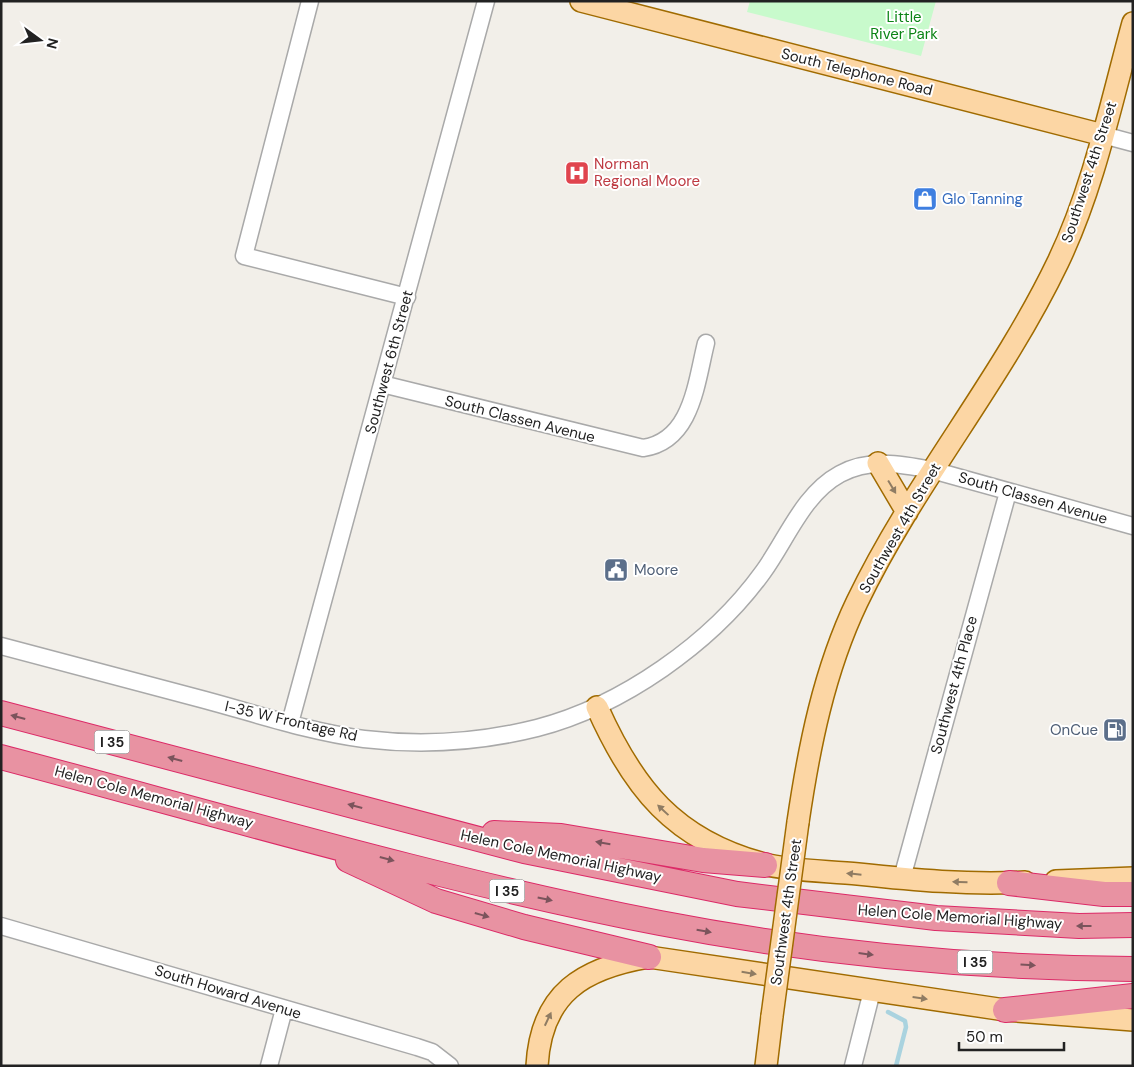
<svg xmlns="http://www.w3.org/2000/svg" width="1134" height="1067" font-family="'DM Sans',sans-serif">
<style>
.park{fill:#c8facc}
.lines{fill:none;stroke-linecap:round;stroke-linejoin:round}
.stream{stroke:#aad3df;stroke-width:4.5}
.minor-casing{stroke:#a9a9a9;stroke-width:19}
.major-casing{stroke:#a06b00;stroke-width:24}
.highway-casing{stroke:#dc2a67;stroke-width:26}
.minor{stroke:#fff;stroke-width:16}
.major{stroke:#fcd6a4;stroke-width:21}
.highway{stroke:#e892a2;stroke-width:24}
.major-bridge-casing{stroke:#a06b00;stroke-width:24;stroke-linecap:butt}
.major-bridge{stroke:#fcd6a4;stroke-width:21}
.oneway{fill:#8f7c63}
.oneway2{fill:#7b545c}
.labels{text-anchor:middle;stroke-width:4;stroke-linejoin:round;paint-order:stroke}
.shield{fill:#fff;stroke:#646464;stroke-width:1}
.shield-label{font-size:14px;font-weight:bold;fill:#222}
.park-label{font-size:15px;fill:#0c8416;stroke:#fff}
.street-label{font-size:15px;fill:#222;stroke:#fff}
.health-label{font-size:15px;fill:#be3a42;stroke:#fff;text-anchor:start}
.shop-label{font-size:15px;fill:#366cbe;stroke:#fff;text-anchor:start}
.service-label{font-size:15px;fill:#4e5e75;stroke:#fff;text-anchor:start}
</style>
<rect width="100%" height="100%" fill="#f2efe9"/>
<path class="park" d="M750,1h186l-15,55 -174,-44z"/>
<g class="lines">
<path class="stream" d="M888,1012l17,9 1,6 -10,39"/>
<defs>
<path id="minor" d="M310,1l-66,255 163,41
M1103,135l30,8
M382,384l261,64c49,-7 53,-65 63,-105
M1,646c68,18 136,36 204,54 52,14 105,32 159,39 58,7 117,3 173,-11 85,-22 175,-85 226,-156 24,-33 40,-78 77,-98 29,-16 61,-10 92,-4l201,56
M290,723l196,-722
M902,878l106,-386
M1,926l416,121 15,5 18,14
M269,1066l15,-57
M853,1066l19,-75"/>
<path id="major" d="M581,1l522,134
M878,463l29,49
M597,707c36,81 77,133 167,157 25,7 67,7 94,10 56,6 111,11 167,8
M798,822c11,-75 26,-151 59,-220 57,-119 144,-221 201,-340 36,-75 53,-159 75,-239
M1056,881l77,-3
M537,1066c4,-73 46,-98 112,-109l356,53 128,10
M766,1066l6,-50"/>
<path id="highway" d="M1,713l523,138 213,43 199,24 143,8 54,-1
M1,757c219,58 437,123 659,166 155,30 315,45 473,46
M494,833l67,3 142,24 62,5
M348,860l88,41 88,26 125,30
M1009,883l95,11h29
M1005,1010l128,-14"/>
</defs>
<use href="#minor" class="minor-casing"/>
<use href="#major" class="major-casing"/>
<use href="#highway" class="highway-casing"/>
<use href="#minor" class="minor"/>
<use href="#major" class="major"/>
<use href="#highway" class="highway"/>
<defs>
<path id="major-bridge" d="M772,1016l26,-194"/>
</defs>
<use href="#major-bridge" class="major-bridge-casing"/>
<use href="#major-bridge" class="major-bridge"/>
</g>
<defs><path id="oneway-solid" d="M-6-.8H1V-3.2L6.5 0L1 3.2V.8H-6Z" transform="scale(1.25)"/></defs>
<g class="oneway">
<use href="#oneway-solid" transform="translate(892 487) rotate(59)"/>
<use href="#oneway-solid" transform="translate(663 810) rotate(-137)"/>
<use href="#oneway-solid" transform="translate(854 874) rotate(-174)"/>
<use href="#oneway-solid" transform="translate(960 882) rotate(-178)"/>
<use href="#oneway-solid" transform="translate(749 973) rotate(9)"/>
<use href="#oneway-solid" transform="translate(920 998) rotate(8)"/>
<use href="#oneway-solid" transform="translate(548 1019) rotate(-65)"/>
</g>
<g class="oneway2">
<use href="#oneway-solid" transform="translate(18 717) rotate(-165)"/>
<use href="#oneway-solid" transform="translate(175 759) rotate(-165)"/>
<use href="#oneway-solid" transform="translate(355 806) rotate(-165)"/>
<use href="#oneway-solid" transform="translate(603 843) rotate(-170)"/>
<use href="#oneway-solid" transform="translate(387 859) rotate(15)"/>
<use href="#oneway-solid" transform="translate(545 899) rotate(12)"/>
<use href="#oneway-solid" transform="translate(482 915) rotate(16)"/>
<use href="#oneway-solid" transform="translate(1084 926) rotate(-180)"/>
<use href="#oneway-solid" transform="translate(704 931) rotate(10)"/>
<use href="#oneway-solid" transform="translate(866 954) rotate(7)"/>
<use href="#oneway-solid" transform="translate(1028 965) rotate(4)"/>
</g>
<defs>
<symbol id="hospital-square" viewBox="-11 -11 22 22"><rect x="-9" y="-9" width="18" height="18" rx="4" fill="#e0444e" stroke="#fff"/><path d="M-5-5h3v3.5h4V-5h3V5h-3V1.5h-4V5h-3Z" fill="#fff"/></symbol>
<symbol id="shop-square" viewBox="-11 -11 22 22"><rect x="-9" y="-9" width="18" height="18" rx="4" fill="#3f7fe0" stroke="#fff"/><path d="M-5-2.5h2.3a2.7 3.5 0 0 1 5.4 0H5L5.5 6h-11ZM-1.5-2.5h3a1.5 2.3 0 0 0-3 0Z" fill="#fff"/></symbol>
<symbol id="civic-square" viewBox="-11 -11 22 22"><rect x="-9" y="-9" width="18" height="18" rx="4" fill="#5c6f8a" stroke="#fff"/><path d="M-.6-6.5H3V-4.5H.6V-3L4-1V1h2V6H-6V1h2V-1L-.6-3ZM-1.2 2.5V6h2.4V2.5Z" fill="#fff"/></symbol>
<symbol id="fuel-square" viewBox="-11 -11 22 22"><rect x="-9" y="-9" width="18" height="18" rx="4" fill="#5c6f8a" stroke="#fff"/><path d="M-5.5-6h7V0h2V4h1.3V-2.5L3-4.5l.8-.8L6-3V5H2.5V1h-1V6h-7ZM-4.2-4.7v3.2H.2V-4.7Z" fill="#fff"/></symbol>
</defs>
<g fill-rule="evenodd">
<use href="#hospital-square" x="563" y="159" width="28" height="28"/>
<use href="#shop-square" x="911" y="185" width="28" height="28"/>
<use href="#civic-square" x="602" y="556" width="28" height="28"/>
<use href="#fuel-square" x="1101" y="716" width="28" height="28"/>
</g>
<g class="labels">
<g class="shield">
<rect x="94.5" y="730.5" width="35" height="23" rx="4"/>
<rect x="489.5" y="879.5" width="35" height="23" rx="4"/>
<rect x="957.5" y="950.5" width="35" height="23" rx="4"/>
</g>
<g class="shield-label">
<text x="112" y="747">I 35</text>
<text x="507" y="896">I 35</text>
<text x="975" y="967">I 35</text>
</g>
<g class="park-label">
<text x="904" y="22">Little<tspan x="904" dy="17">River Park</tspan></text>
</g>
<g class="street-label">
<text transform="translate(857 72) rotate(14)" y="5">South Telephone Road</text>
<text transform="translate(1089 172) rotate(-72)" y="5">Southwest 4th Street</text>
<text transform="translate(389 362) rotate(-75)" y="5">Southwest 6th Street</text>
<text transform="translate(520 419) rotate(14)" y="5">South Classen Avenue</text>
<text transform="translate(1033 498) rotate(16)" y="5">South Classen Avenue</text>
<text transform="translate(900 528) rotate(-60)" y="5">Southwest 4th Street</text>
<text transform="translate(954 685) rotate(-75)" y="5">Southwest 4th Place</text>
<text transform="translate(291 721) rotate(13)" y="5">I-35 W Frontage Rd</text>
<text transform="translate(154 797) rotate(15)" y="5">Helen Cole Memorial Highway</text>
<text transform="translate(561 856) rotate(12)" y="5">Helen Cole Memorial Highway</text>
<text transform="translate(786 912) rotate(-82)" y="5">Southwest 4th Street</text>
<text transform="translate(960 917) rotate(4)" y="5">Helen Cole Memorial Highway</text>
<text transform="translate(228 992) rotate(17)" y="5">South Howard Avenue</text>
</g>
<g class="health-label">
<text x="594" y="169">Norman<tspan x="594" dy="17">Regional Moore</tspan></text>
</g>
<g class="shop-label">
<text x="942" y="204">Glo Tanning</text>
</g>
<g class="service-label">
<text x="634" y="575">Moore</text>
<text x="1098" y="735" text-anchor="end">OnCue</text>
</g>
</g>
<rect width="1134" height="1067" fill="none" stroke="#222222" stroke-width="5"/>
<g transform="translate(40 40) rotate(105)" stroke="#ffffff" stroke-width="4" paint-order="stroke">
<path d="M0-4L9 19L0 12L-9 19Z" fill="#222222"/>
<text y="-8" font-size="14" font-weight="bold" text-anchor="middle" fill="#222222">N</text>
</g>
<path d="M959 1042v8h105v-8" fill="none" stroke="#222222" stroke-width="2.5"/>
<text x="966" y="1042" font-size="15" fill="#222222" stroke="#ffffff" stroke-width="4" paint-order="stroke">50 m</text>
</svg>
